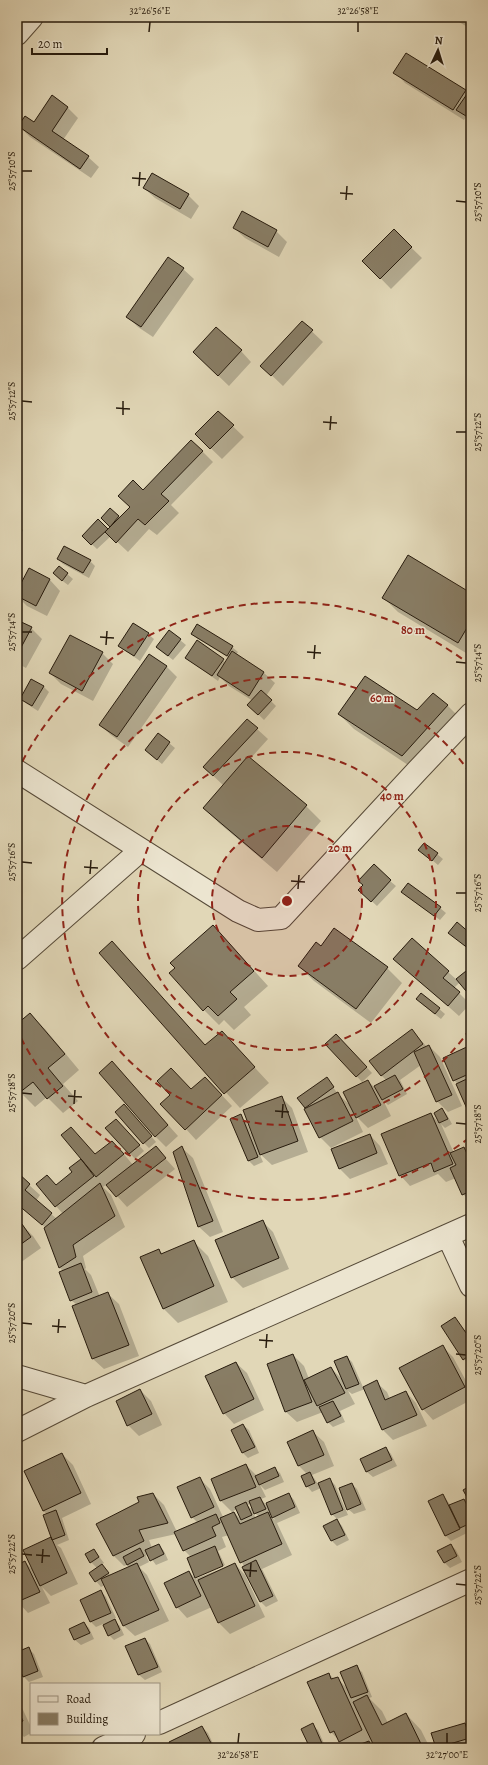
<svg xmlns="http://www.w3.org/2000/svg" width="488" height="1765" font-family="Alegreya,serif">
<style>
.shadow{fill:#0003;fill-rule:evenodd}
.building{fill:#887d65;stroke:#271b0d}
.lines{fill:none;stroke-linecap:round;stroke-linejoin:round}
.minor-casing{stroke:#564a38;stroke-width:24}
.minor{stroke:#ece5d0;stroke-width:22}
.ticks{fill:none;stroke:#271b0d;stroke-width:1.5}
.ring{fill:none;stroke:#8f2418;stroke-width:2;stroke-dasharray:7 5}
.centre{fill:#8f2418;stroke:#ece5d0;stroke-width:2}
.ring-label{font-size:12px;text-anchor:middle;font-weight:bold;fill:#8f2418;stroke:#ece5d0;stroke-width:3;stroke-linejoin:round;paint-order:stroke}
.neatline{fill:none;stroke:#271b0d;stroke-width:1.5}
.ticks-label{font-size:10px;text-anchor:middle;fill:#271b0d}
</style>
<rect width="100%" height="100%" fill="#e1d7b7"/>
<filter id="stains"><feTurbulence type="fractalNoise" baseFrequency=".005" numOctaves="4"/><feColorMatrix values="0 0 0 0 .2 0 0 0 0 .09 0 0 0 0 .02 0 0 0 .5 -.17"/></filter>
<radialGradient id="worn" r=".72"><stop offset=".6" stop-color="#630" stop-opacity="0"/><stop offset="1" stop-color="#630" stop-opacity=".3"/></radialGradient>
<path class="shadow" d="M454,17h17v12l-12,-7z
M395,72l70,19 6,6v23l-5,-3 -2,3 -59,-37z
M67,107l11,11 -15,22 25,17 11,10 -8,11 -61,-41 -11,-11 15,-3z
M144,188l44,7 11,11 -8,13 -36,-21z
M234,228l42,3 11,11 -8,15 -34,-19z
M394,231l28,27 -31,31 -27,-28z
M183,269l11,10 -41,58 -15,-10 -11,-11z
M302,322l21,20 -40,44 -21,-20z
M241,351l10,11 -22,24 -24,-23z
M218,412l26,25 -22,22 -26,-25z
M202,451l11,11 -42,43 8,8 -22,22 -8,-6 -21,23 -17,-16 -14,13 -14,-13 15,-15 10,10 3,-4 -9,-9 8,-9 10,9 23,-27z
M17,524l6,6 -6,12z
M58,559l32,2 5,5 -6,12 -26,-14z
M59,567l14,12 -5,6 -8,-6z
M29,569l21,11 10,11 -13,25 -20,-10 -10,-10v-3z
M471,594v62l-73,-44 -15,-15z
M17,621l14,7 11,11 -16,29 -9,-5z
M148,634l6,5 -14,22 -21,-15z
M192,634l40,13 6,5 -2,3 28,18 11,10 -9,13 10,10 -12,14 -15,-15 4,-4 -24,-15 -9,-9 -2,4 -32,-23 37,2 3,3 3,-5 -31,-19z
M70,636l32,17 11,11 -20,37 -32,-17 -11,-11z
M180,640l6,5 -13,15 -10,-8z
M149,655l18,12 10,10 -49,70 -17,-12 -11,-10z
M43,686l6,6 -11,19 -11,-7 -6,-5z
M447,705l15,15 -45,51 -63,-42 -15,-15 78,-2z
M257,729l11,10 -18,20 56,47 15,15 -44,51 -58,-49 -15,-15 20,-22 -20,-19z
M158,734l17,14 -13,16 -11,-9z
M420,850l17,4 6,5 -5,6z
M390,881l6,5 -19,20 -12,-11z
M408,897l32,11 6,5 -6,7z
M412,940l45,40 14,-12v27l-11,-13 -6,6 16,16 -11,12 -64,-57z
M112,942l94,104 16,-14 47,51 -29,25 -140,-155z
M228,942l40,44 -24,21 7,8 -17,15 -10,-10 -5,5 -15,-15z
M299,966l88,2 15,15 -31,40 -57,-42z
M422,994l23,20 -4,5 -18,-14z
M30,1014l15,15 34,41 -16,14 15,17 -15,12 -16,-16 -12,10 -18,-18v-64z
M412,1031l15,16 2,-1 11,11 22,49 -14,6 -11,-11 -16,-36 -21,15 7,14 -19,11 -5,-5 8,16 -23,12 -13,-13 8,17 -32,16 -11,-11 -14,-30 21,-28 11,15 13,12 17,-25 9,9 9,-10 -5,-5z
M342,1041l30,32 -10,9 -35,-38z
M471,1047v68l-13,-31 -4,-4z
M112,1062l66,74 -12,11 -11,-11z
M216,1089l16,17 -36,34 -10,-11 -15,-34 20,-5z
M281,1097l11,11 16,44 -36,13 -13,-12 4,9 -9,4 -6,-6 -8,-44 6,5 5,12 1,-1z
M442,1109l5,6 5,9 -7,4 -4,-4 13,29 10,-4 7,7v46l-8,-8 -7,-16 -10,4 -8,-8 -28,12 -10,-11 31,-61 8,9z
M129,1110l27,32 -7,6 -5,-5z
M121,1125l23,26 -9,8 -28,-31z
M71,1128l25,27 27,-2 10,12 23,-17 19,21 -48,38 -18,-20 -3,-2 -3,2 8,8 14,32 -42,29 3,12 -1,1 6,6 9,22 8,-3 11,10 20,52 -35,13 -11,-10 -20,-52 4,-2 -6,-5 -8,-29 -3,-3 -14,-40 -29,-24v-30l23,21 -4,6 21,18 6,-5 -7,-8 1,-20 16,-13 -3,-4 12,-10z
M370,1135l10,11 8,18 -38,15 -11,-11z
M182,1148l11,10 30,74 -13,5 -11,-10 -25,-74z
M262,1221l11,11 16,37 -46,19 -11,-11z
M22,1225l11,11 8,12 -24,17v-36z
M193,1241l15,15 20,46 -50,21 -15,-15 -4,-58 4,4z
M455,1318l16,21v24l-2,1 -5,-5z
M442,1346l11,11 18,33v10l-38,20 -10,-11z
M293,1355l11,11 5,13 22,-11 12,12 4,-23 5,5 11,25 13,-5 11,10 3,7 16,-7 10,11 11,23 -34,14 -10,-10 -18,-41 -13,5 -4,-3 7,13 -15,7 5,11 -12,5 -5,-5 -5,-10 -26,10 -11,-10 -18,-47z
M236,1363l11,10 17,37 -30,14 -10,-11z
M140,1390l11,11 11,24 -23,11 -11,-11z
M243,1425l6,5 10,23 -11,5 -5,-5 -11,-23z
M313,1432l11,10 10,24 -22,9 6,9 11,-5 6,6 13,30 -11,4 -5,-5 -11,-26 -9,4 -5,-6v-12l-8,-8z
M386,1448l5,6 6,12 -24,11 -6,-5 -6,-13z
M62,1454l11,11 18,39 -29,14 7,22 -12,5 4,3 17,36 -27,12 -9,-9 8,16 -22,10 -11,-12v-35l8,-4 9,9 16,-33 3,3 -8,-26 2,-1 -4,-3 -18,-40z
M246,1465l11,11 17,-8 6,5 4,9 -19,8 -5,-5 6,12 -5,2 5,6 23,-11 5,6 6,13 -23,10 15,32 -30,14 16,32 -12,6 -5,-5 -32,-67 -7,2 4,10 -8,4 7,14 -28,11v2l38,-14 10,11 20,42 -35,17 -11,-11 -7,-16 -25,11 -10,-11 12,-35 8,8 -9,-22 3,-1 -7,-7 -8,-16 -27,6 3,8 7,-3 5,6 4,9 -12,5 -8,-11 -2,2 3,6 -10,5 8,8 22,46 -34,15 -11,-10 -19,-41 -4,2 -11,-13 8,-5 -7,-7 3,-12 10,13 -3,2 10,11 19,-8 -3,-3 -3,1 -10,-10 -16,-32 43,-22 12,-8 11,11 13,27 21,-9 -6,-6 7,-39 11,11 13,28 10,-4 -12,-12 -9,-22zM251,1504l4,8 -8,-7zM237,1509l5,12 -9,-10zM252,1510l7,7 -3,2zM272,1514l3,6 -6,-5z
M352,1484l5,5 9,21 -12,4 -6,-5z
M443,1495l8,11 12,-6 8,9v22l-20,10 -6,-6z
M337,1520l5,6 7,14 -12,6 -5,-5 -7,-14z
M451,1545l5,5 6,12 -12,6 -5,-5z
M101,1591l5,6 10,21 -3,1 7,7 4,9 -10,5 -5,-5 -6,-11 -7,3 -5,-5 -10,-22z
M84,1623l5,5 5,11 -13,6 -6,-5 -4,-10z
M145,1639l5,5 12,28 -17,8 -6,-5 -12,-28z
M29,1649l5,5 9,23 -14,5 -5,-5 -7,-17v-7z
M356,1667l6,5 10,25 -3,1 13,13 6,12 18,-9 15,16 9,18h-54l-3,-7 -4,2 6,5h-29l-15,-16 -2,-58 5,5 3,-1 11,11z
M17,1697l14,30v6l-7,4 -7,-7z
M465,1724l6,8v13l-11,3h-23l-5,-14z
M312,1725l6,5 8,18h-15z
M202,1727l6,6 7,15h-42z"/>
<path class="building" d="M460,17h11v7z
M406,53l60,37 -13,20 -60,-37z
M467,94l4,3v22l-15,-9z
M52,95l16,12 -16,24 37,25 -9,13 -62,-43 7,-10 9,6z
M152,173l37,21 -9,15 -37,-21z
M242,211l35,19 -9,17 -35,-19z
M394,229l18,18 -32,32 -18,-18z
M168,257l16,11 -43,59 -15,-10z
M302,321l11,9 -42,46 -11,-10z
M216,327l26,23 -24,26 -25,-24z
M218,411l16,14 -24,24 -15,-15z
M191,440l12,11 -42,43 8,7 -24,24 -7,-6 -22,24 -11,-11 25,-25 -12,-11 15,-16 10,10z
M110,508l9,8 -9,11 -9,-9z
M98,519l10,10 -17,16 -9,-9z
M64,546l27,14 -8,13 -26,-14z
M408,555l63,38v28l-13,22 -76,-45z
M59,566l9,7 -6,8 -9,-8z
M29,568l21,11 -14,27 -19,-10v-5z
M17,620l15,7 -15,28z
M133,623l16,10 -15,23 -16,-10z
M197,624l36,22 -6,10 -36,-22z
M169,630l12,9 -13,17 -12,-9z
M70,635l33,17 -21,39 -33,-18z
M197,640l27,19 -12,17 -27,-18z
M232,651l32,21 -15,24 -32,-21z
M149,654l18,12 -50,71 -18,-12z
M365,676l52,34 16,-17 15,12 -46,51 -64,-42z
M31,679l13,7 -12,20 -12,-7z
M261,690l11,10 -14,15 -11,-10z
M247,719l11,9 -45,48 -10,-9z
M158,733l12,9 -13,18 -12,-10z
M248,756l59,49 -45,53 -59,-50z
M424,843l14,10 -6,8 -14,-11z
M374,864l17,16 -20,22 -13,-12 5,-5 -5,-4z
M408,883l33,24 -7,9 -33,-24z
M457,922l14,12v12l-2,3 -21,-16z
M213,925l41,46 -24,21 7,7 -19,17 -10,-10 -5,5 -34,-38 6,-5 -5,-5z
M334,928l54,39 -32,42 -58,-43 18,-24 5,4z
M412,938l37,33 -6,7 17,14 -12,14 -55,-47z
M112,941l93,104 17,-14 33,36 -31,27 -125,-141z
M471,967v20l-5,4 -10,-12z
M421,993l19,15 -5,6 -19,-15z
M30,1013l35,41 -17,14 15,18 -16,13 -14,-17 -14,11 -2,-3v-66z
M412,1029l11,15 -42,32 -12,-15z
M336,1034l31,33 -11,10 -31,-33z
M429,1045l23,50 -16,7 -22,-50z
M471,1045v28l-18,8 -10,-23z
M112,1061l56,64 -13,12 -56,-64z
M171,1068l20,21 14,-12 17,18 -37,35 -25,-26 10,-9 -13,-14z
M395,1075l8,14 -21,11 -8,-14z
M327,1077l7,10 -29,21 -8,-10z
M471,1077v41l-15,-34z
M368,1080l13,25 -25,13 -13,-26z
M338,1092l15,29 -34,17 -15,-29z
M282,1096l16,45 -38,14 -17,-45z
M124,1104l28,32 -9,8 -28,-32z
M442,1108l6,11 -9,4 -5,-10z
M431,1113l22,51 -19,8 -3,-9 -32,13 -18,-42z
M241,1114l17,43 -10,4 -18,-42z
M116,1119l24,26 -11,9 -24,-26z
M71,1127l24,27 17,-13 12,13 -28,23 -35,-42z
M370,1134l7,19 -38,16 -8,-20z
M156,1146l10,12 -50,39 -10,-12z
M182,1146l31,75 -15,6 -25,-75z
M464,1147l7,16v28l-9,4 -12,-27 6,-3 -6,-12z
M81,1159l13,17 -39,31 -19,-23 11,-9 9,10 16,-13 -3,-4z
M17,1172l13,12 -5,6 27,23 -10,12 -25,-21z
M100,1183l15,33 -42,29 3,12 -17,11 -15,-40z
M263,1220l16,38 -48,20 -16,-38z
M22,1224l9,13 -14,10v-19z
M194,1240l20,46 -51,23 -23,-52 19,-8 2,5z
M81,1263l11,29 -22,9 -11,-29z
M108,1292l21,53 -37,14 -20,-53z
M455,1317l16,23v14l-8,6 -22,-34z
M443,1345l22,42 -43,23 -23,-42z
M293,1354l19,48 -27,10 -18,-48z
M347,1356l12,28 -13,5 -12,-28z
M236,1362l18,37 -31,15 -18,-38z
M331,1367l14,26 -28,13 -13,-26z
M377,1380l8,20 21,-9 11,24 -35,15 -19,-43z
M140,1389l12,25 -25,12 -11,-25z
M333,1401l8,15 -14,7 -8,-16z
M243,1424l12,23 -13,6 -11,-23z
M313,1430l11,25 -26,11 -11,-24z
M386,1447l6,13 -26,12 -6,-13z
M62,1453l19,40 -38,18 -19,-40z
M246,1464l10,23 -36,14 -9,-22z
M275,1467l4,9 -20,9 -4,-9z
M310,1472l5,11 -9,4 -5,-11z
M200,1477l14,30 -23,11 -14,-31z
M330,1478l13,32 -12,5 -13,-32z
M352,1483l9,21 -14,6 -8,-22z
M470,1486l1,14 -2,1 -6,-11z
M153,1493l15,30 -29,7 5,11 -31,15 -17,-32 43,-22 -2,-5z
M289,1493l6,14 -23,11 -6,-15z
M443,1494l17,35 -15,7 -17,-35z
M260,1497l6,12 -12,5 -5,-13z
M464,1499l7,14v10l-11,5 -11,-23z
M246,1502l6,13 -11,5 -6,-13z
M56,1510l9,25 -13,5 -9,-25z
M234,1512l6,12 28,-12 14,32 -42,19 -20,-45z
M216,1514l4,9 -8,4 4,9 -33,15 -9,-19z
M337,1519l8,16 -14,6 -8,-15z
M51,1537l16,36 -27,13 -17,-36z
M159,1544l5,10 -14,7 -5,-11z
M451,1544l6,12 -13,7 -7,-12z
M215,1546l8,20 -28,12 -8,-20z
M140,1548l4,8 -17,9 -4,-8z
M94,1549l5,8 -9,6 -5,-9z
M256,1560l17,36 -13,6 -18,-35z
M25,1561l15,31 -23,10v-37z
M137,1563l22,47 -36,16 -22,-47z
M235,1563l20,43 -37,17 -20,-43z
M102,1564l7,9 -14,9 -6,-9z
M189,1571l12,25 -25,12 -12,-25z
M101,1590l10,23 -21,9 -10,-22z
M115,1619l5,11 -12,6 -5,-11z
M84,1622l6,11 -16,7 -5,-11z
M145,1638l13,29 -20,8 -13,-29z
M29,1647l9,24 -15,6 -6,-14v-11z
M357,1665l11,27 -17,6 -11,-26z
M329,1673l2,6 7,-2 24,53 -23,12 -5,-11 -4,2 -23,-51z
M367,1695l15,30 24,-12 17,35h-48l-22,-46z
M17,1708l6,13 -6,3z
M313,1723l11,25h-14l-9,-19z
M465,1723l5,15 -34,10 -5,-15z
M202,1726l9,17 -11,5h-28l-3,-6z
M369,1741l3,7h-22z"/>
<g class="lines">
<defs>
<path id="minor" d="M17,34l15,-17
M17,771l221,140 20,9 23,-2 136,-147 54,-57
M17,959l124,-109
M448,1236l23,50
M17,1376l69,20
M17,1431l69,-35 385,-171
M159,1723l312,-143
M103,1748l31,-14"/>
</defs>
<use href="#minor" class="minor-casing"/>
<use href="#minor" class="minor"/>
</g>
<path class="ticks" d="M149,32l1,-10M358,32v-10M22,171h10M132,178l14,1M139,186l1,-14M340,193l13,1M346,200l1,-14M456,201l10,1M22,401l10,1M116,408l14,1M123,415v-14M323,422l14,1M330,430l1,-14M456,432h10M22,632h10M100,637l14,1M106,645l1,-14M307,652l14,1M314,659l1,-14M456,662l10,1M22,862l10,1M84,867l14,1M90,874l1,-14M291,881l14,1M298,889l1,-14M456,893h10M22,1093l10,1M68,1096l14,1M74,1104l1,-14M275,1111l14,1M282,1118l1,-14M456,1123l10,1M22,1323l10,1M52,1326l14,1M58,1333l1,-14M259,1340l14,1M266,1348l1,-14M456,1354l10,1M22,1554l10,1M36,1555l14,1M42,1563l1,-14M243,1570l14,1M250,1577l1,-14M456,1584l10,1M238,1743l1,-10M447,1743v-10"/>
<circle cx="287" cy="901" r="75" fill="#8f2418" fill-opacity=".12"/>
<g class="ring">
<circle cx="287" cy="901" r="75"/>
<circle cx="287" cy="901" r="149"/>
<path d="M470 1029A224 224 0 1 1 470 773"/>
<path d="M469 1138A299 299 0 0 1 17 1030M17 772A299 299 0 0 1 469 664"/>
</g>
<circle cx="287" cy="901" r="6" class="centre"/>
<g class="ring-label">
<text x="413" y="634">80 m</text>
<text x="382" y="702">60 m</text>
<text x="392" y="800">40 m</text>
<text x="340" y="852">20 m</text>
</g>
<rect width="488" height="1765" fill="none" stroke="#e1d7b7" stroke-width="44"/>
<rect x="30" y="1683" width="130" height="52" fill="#ece5d0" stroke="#9d9482"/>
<rect x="38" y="1696" width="20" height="6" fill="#ece5d0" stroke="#9d9482"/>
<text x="66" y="1703" font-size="12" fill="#271b0d">Road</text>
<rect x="38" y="1713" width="20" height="12" fill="#887d65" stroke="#9d9482"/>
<text x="66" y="1723" font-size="12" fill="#271b0d">Building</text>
<g transform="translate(438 50) rotate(4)" stroke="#ece5d0" stroke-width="3" paint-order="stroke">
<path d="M0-3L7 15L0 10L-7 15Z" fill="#271b0d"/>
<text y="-6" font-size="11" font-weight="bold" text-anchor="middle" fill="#271b0d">N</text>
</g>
<path d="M32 48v6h75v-6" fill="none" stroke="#271b0d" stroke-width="2"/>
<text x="38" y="48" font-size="12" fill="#271b0d" stroke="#ece5d0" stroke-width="3" paint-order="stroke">20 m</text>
<rect x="22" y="22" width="444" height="1721" class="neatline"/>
<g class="ticks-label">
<text x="150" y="14">32°26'56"E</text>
<text x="358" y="14">32°26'58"E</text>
<text transform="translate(11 171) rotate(-90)" y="4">25°57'10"S</text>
<text transform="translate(477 202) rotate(-90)" y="4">25°57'10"S</text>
<text transform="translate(11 401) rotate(-90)" y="4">25°57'12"S</text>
<text transform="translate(477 432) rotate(-90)" y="4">25°57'12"S</text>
<text transform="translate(11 632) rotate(-90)" y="4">25°57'14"S</text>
<text transform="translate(477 663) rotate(-90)" y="4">25°57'14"S</text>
<text transform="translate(11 862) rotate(-90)" y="4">25°57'16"S</text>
<text transform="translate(477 893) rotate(-90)" y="4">25°57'16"S</text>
<text transform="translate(11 1093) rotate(-90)" y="4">25°57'18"S</text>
<text transform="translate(477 1124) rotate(-90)" y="4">25°57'18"S</text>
<text transform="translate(11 1323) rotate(-90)" y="4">25°57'20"S</text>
<text transform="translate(477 1355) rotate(-90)" y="4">25°57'20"S</text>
<text transform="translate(11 1554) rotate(-90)" y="4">25°57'22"S</text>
<text transform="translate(477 1585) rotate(-90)" y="4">25°57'22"S</text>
<text x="238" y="1758">32°26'58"E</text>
<text x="447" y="1758">32°27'00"E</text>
</g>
<rect width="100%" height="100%" filter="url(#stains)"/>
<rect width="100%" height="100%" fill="url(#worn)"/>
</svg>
